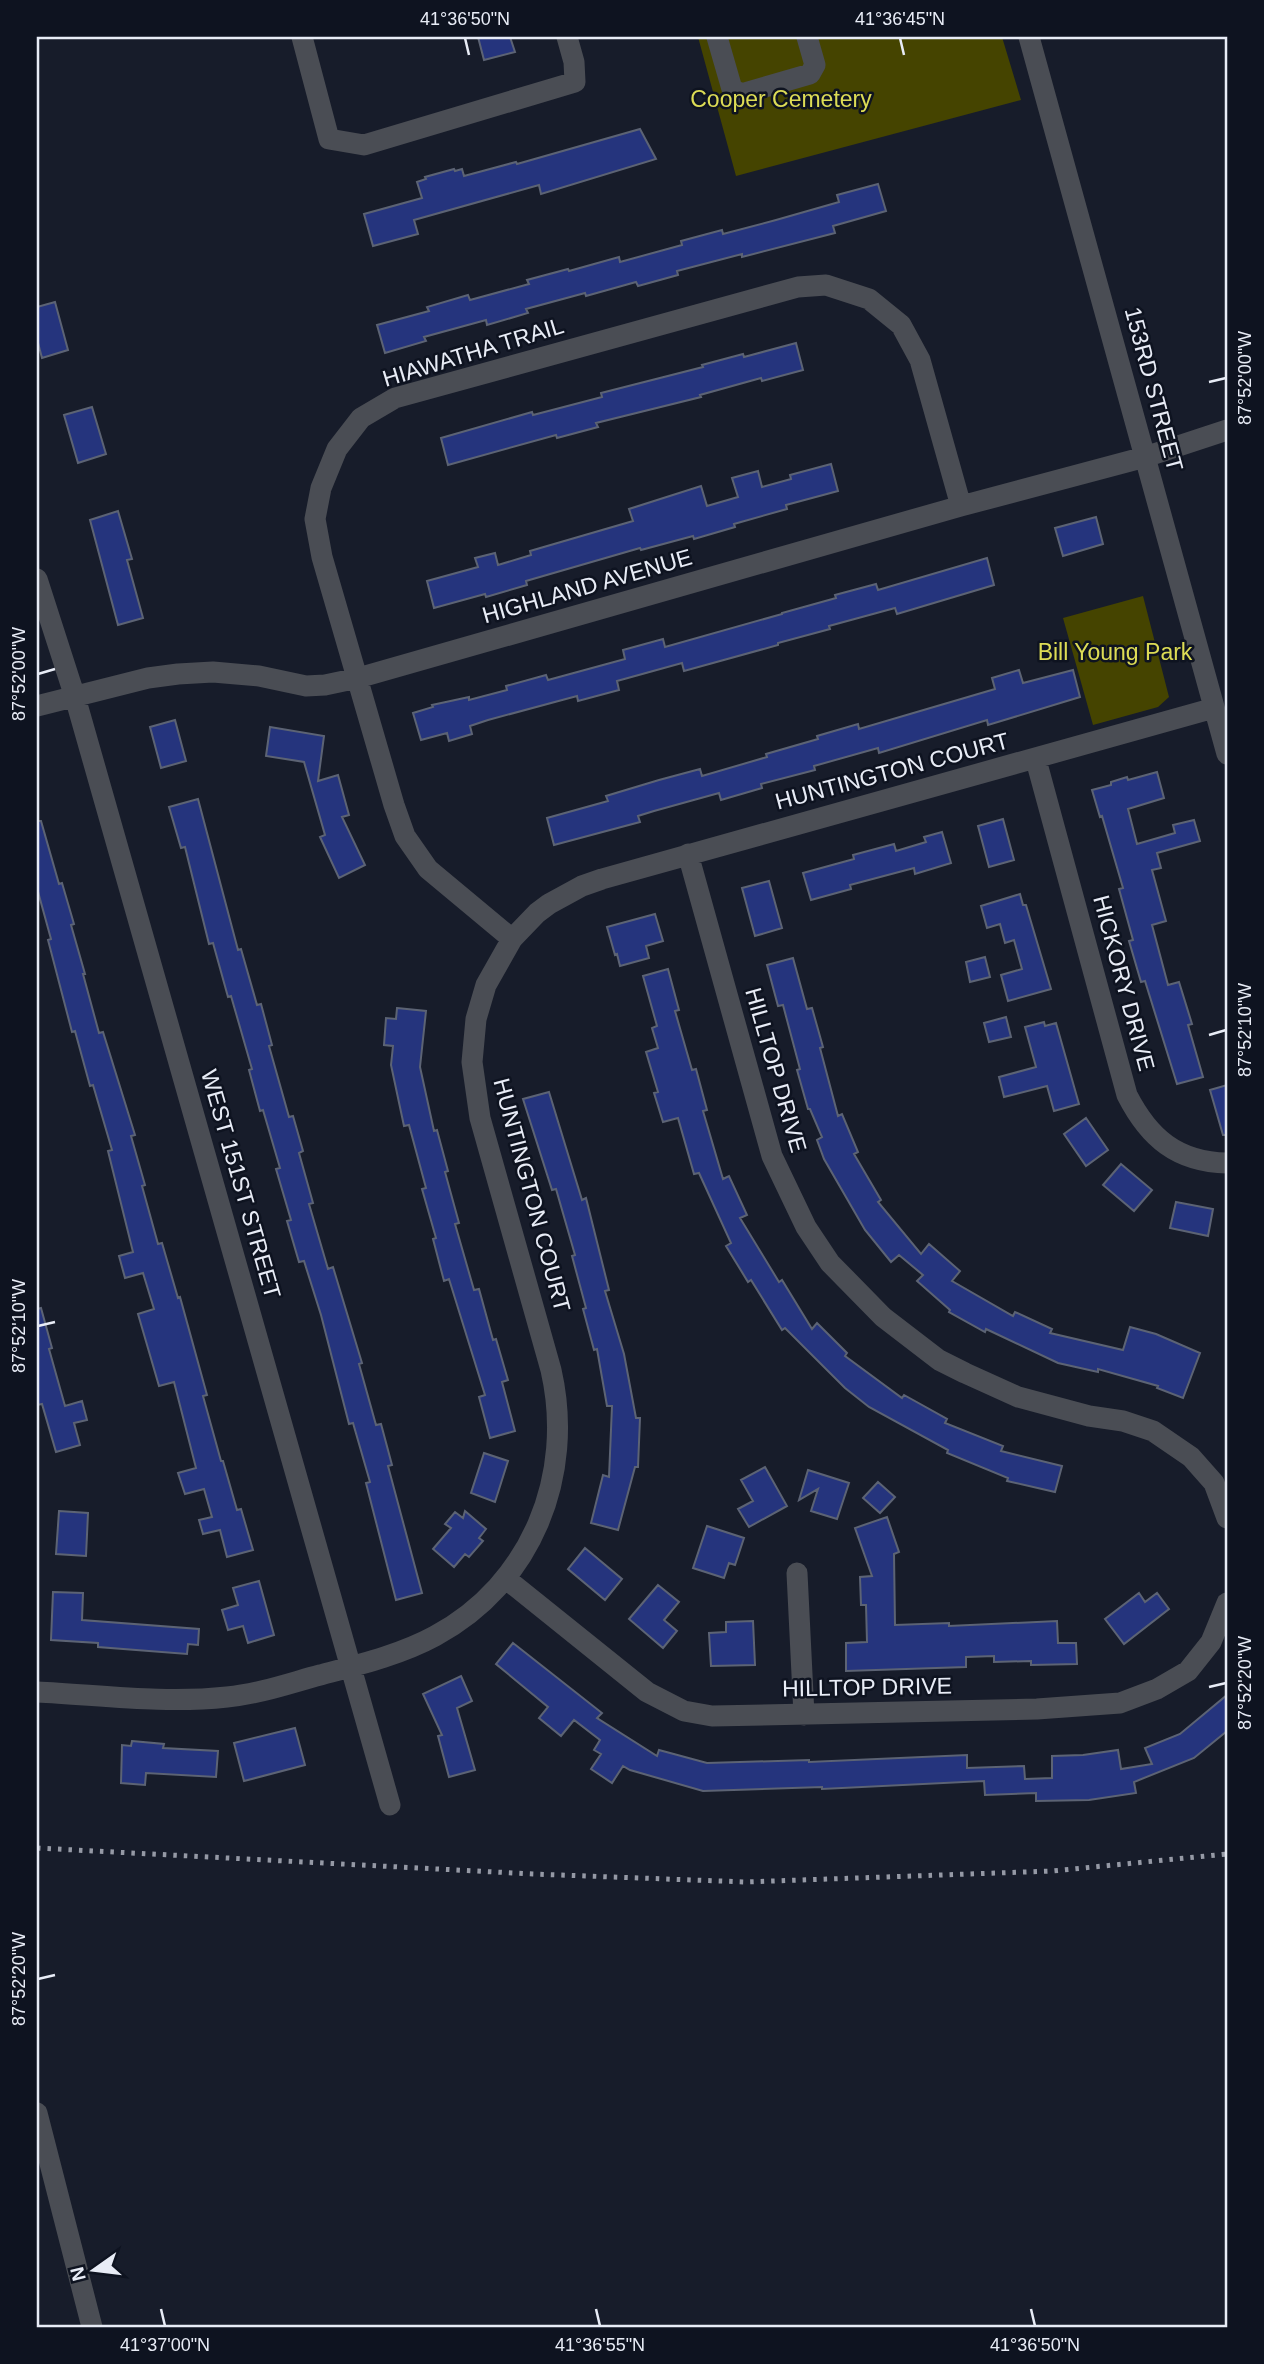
<svg xmlns="http://www.w3.org/2000/svg" width="1264" height="2364" font-family="Arial,sans-serif">
<style>
.green{fill:#454400}
.building{fill:#25347d;stroke:#5c6374;stroke-width:2}
.lines{fill:none;stroke-linecap:round;stroke-linejoin:round}
.minor{stroke:#4a4d54;stroke-width:21}
.rail{stroke:#9599a5;stroke-width:5;stroke-dasharray:3.5 7;stroke-linecap:butt}
.ticks{fill:none;stroke:#e8ecf6;stroke-width:2.5}
.labels{text-anchor:middle;stroke-width:5;stroke-linejoin:round;paint-order:stroke}
.park-label{font-size:23px;fill:#dddc55;stroke:#0e1320}
.street-label{font-size:23px;fill:#e8ecf6;stroke:#0e1320}
.neatline{fill:none;stroke:#e8ecf6;stroke-width:2.5}
.ticks-label{font-size:18px;text-anchor:middle;fill:#e8ecf6}
</style>
<rect width="100%" height="100%" fill="#171c2a"/>
<path class="green" d="M698,37h304l19,63 -285,76z
M1143,596l26,101 -11,10 -65,18 -30,-107z"/>
<path class="building" d="M478,37h32l5,15 -31,8z
M640,129l16,30 -115,35 -2,-9 -125,35 4,14 -45,12 -9,-32 58,-16 -5,-16 9,-3 -1,-2 29,-8 1,2 7,-2 2,7 52,-14 1,2z
M878,184l8,27 -53,15 2,7 -93,24v-3l-65,17 1,4 -40,11 -2,-4 -50,14 -1,-3 -59,16 2,4 -41,12 -1,-5 -62,17 2,4 -41,12 -8,-28 52,-14 -2,-4 41,-12 2,5 59,-16 -2,-4 41,-11 1,2 50,-14 1,5 62,-17 -1,-4 41,-11 1,4 53,-14 63,-18 -2,-7z
M55,302l13,48 -26,8 -5,-19v-32z
M796,343l7,27 -41,11 -1,-3 -61,17 1,2 -105,26 2,4 -41,11 -1,-3 -108,30 -7,-27 91,-26 1,3 69,-18 -1,-4 102,-26 -1,-2 41,-11 1,3z
M92,407l14,47 -28,9 -14,-48z
M831,464l7,27 -52,14 1,4 -53,15 1,3 -41,12 -1,-3 -52,14 -1,-2 -114,33 1,4 -41,12 -1,-3 -51,14 -7,-27 51,-14 -3,-9 20,-5 3,12 33,-10 -1,-4 103,-30 -4,-12 72,-23 6,20 31,-9 -6,-19 26,-7 4,16 29,-8 -1,-4z
M118,511l14,48 -5,1 16,58 -25,7 -28,-105z
M1096,517l7,27 -40,12 -8,-28z
M987,558l7,27 -97,29 -2,-6 -66,18 1,3 -52,14v2l-94,26 -2,-8 -65,18 2,9 -41,11 -1,-5 -89,24 -18,6 2,8 -23,7 -2,-8 -26,7 -8,-27 20,-6 -1,-2 37,-8v3l38,-10 -1,-4 40,-11 2,5 77,-21 -2,-9 40,-11 2,8 117,-33v-1l54,-15 -1,-3 41,-11 2,6z
M1019,670l4,13 50,-13 7,27 -92,28 -1,-5 -108,33 -1,-5 -64,18 1,4 -54,14 1,4 -41,12 -2,-7 -65,18 -16,5 2,6 -86,23 -7,-27 61,-17 -2,-5 53,-16 41,-11 2,7 65,-19 -1,-3 52,-15 -1,-3 41,-12 1,5 136,-40 -3,-11z
M175,720l11,41 -25,7 -11,-41z
M270,727l54,9 -6,45 20,-6 11,40 -7,2 23,48 -26,13 -19,-41 5,-2 -21,-73 -38,-6z
M1157,772l7,26 -36,11 9,35 38,-11 -2,-8 21,-5 6,21 -43,12 4,15 -9,2 14,51 -14,4 16,60 11,-3 13,42 -4,1 15,52 -26,7 -32,-103 -4,1 -12,-41 4,-1 -14,-51 4,-1 -21,-72 -2,1 -8,-27 19,-5v-3l16,-5 1,3z
M198,799l40,151 3,-1 16,56 4,-1 11,41 -3,1 20,71 4,-1 10,35 -4,2 14,50 -4,1 19,65 5,-2 29,96 -3,1 17,61 5,-1 11,41 -4,1 34,127 -26,7 -30,-117 4,-1 -17,-59 -4,1 -28,-109 -17,-54 -5,1 -12,-41 4,-1 -15,-51 4,-1 -17,-58 -3,1 -11,-41 3,-1 -21,-73 -3,1 -15,-54 -4,1 -24,-97 -4,1 -12,-41z
M1003,819l11,41 -25,7 -11,-41z
M37,821h4l18,63 3,-1 12,41 -3,1 14,49h-2l16,59 4,-1 32,103 -4,1 14,49 -3,1 16,58 4,-1 16,55 2,-1 27,98 -4,1 18,65h2l14,49 4,-1 12,41 -26,7 -7,-27 -17,4 -4,-14 13,-3 -8,-28 -19,5 -7,-21 18,-5 -22,-86 -15,4 -21,-72 16,-5 -11,-36 -18,5 -6,-22 14,-4 -25,-101 4,-1 -19,-65 -3,1 -15,-55 -3,1 -24,-92 3,-1 -14,-51z
M942,832l9,31 -36,11 -1,-6 -64,17 1,4 -40,11 -8,-27 51,-14 -1,-4 41,-11 2,7 30,-9 -2,-5z
M769,881l13,47 -27,8 -13,-48z
M1020,894l3,11h3l25,84 -43,12 -7,-26 21,-6 -8,-29 -9,3 -5,-19 -13,4 -6,-22z
M655,914l8,27 -17,5 3,12 -29,8 -3,-12 -2,1 -8,-28z
M985,957l5,20 -20,5 -4,-20z
M793,958l14,51 5,-1 11,39 -3,1 18,68 4,-2 16,38 -4,2 27,46 -3,2 43,52 8,-10 31,27 -8,10 61,35 2,-4 37,17 -2,4 73,17 7,-23 26,7 44,19 -17,45 -26,-10 1,-2 -60,-17v3l-40,-9 -72,-34 -1,3 -36,-20 1,-2 -33,-29 6,-6 -24,-20 -8,7 -26,-32 -41,-71 -7,-19 5,-3 -12,-28h-2l-11,-39 3,-1 -17,-64 -5,1 -11,-41z
M668,969l11,41 -4,1 17,59 4,-1 11,41 -4,1 20,68 6,-3 18,39 -7,3 39,64 3,-2 30,49 5,-6 30,30 -2,3 57,42 2,-3 43,24 -2,4 58,23 -2,5 61,15 -7,26 -48,-11 1,-3 -61,-25 1,-3 -79,-43 -24,-19 -60,-60 -3,2 -31,-50 -3,2 -22,-36 5,-3 -32,-70 -5,1 -16,-56 -15,4 -9,-29 4,-1 -12,-40 12,-4 -6,-20 5,-2 -14,-50z
M397,1008l29,3 -6,56 14,64 3,-1 11,41 -3,1 14,51 -4,1 19,66 5,-1 14,51 3,-1 12,41 -6,2 13,49 -25,7 -11,-41 6,-2 -36,-116 -5,2 -11,-42 3,-1 -14,-49 4,-1 -17,-63 -5,1 -13,-61 2,-19 -9,-1 2,-27 10,1z
M1006,1017l5,20 -22,5 -5,-19z
M1044,1022l1,4 11,-3 23,81 -25,7 -7,-25 -43,11 -5,-20 37,-10 -11,-40z
M1227,1085v50h-4l-13,-45z
M549,1092l33,108 4,-2 23,92 -4,1 19,63 12,64h4l-2,49h-3l-17,63 -27,-7 12,-48 6,2 3,-71h-5l-10,-57 -3,1 -11,-41 3,-1 -14,-52 3,-1 -19,-66 -4,1 -29,-91z
M1086,1118l22,32 -22,16 -22,-32z
M1121,1164l31,26 -18,21 -31,-26z
M1176,1202l37,7 -5,27 -38,-8z
M41,1308l11,40 -3,1 16,57 17,-5 5,19 -13,3 6,22 -24,7 -14,-48 -5,1v-96z
M484,1453l24,8 -13,41 -24,-9z
M765,1467l22,39 -38,21 -11,-18 15,-8 -12,-21z
M808,1470l41,13 -12,36 -26,-8 7,-22 -19,11z
M878,1482l17,15 -15,16 -17,-15z
M59,1511l29,2 -2,43 -30,-2z
M465,1511l21,18 -7,9 4,3 -14,16 -4,-3 -11,13 -21,-18 18,-21 -6,-4 10,-12 8,6z
M887,1517l12,35 -5,2 1,71 54,-2v3l108,-5 1,22h18l1,21 -46,1v-4l-37,1v-6l-28,1v10l-120,4v-28l21,-1 -1,-37h-5l-1,-28 12,-1 -17,-48z
M707,1526l37,12 -9,27 -6,-2 -5,15 -31,-10z
M585,1548l37,31 -17,21 -37,-31z
M259,1581l15,54 -26,8 -5,-17 -15,4 -6,-20 16,-5 -5,-17z
M658,1585l21,17 -15,18 13,11 -14,17 -34,-29z
M53,1592l30,1 -1,27 117,9 -1,16 -10,-1 -1,10 -89,-7v-4l-47,-3z
M1139,1593l6,9 12,-9 12,16 -45,35 -19,-25z
M753,1621l2,44 -44,1 -2,-33 17,-1v-10z
M513,1643l89,70 -5,5 60,38 2,-6 48,13 102,-3v2l158,-7v13l57,-2 1,13 27,-1v-22l31,-1 35,-5 3,19 31,-5 -7,-16 35,-14 47,-39v36l-33,27 -60,24 2,11 -47,7 -53,1v-8l-51,2 -1,-14 -162,8v-2l-119,4 -73,-21 -7,-4 -11,17 -21,-14 10,-15 -7,-4 6,-10 -26,-20 -13,16 -22,-18 9,-11 -52,-43z
M461,1676l11,25 -15,7 18,62 -26,7 -11,-41 4,-1 -19,-41z
M295,1728l10,37 -61,16 -10,-38z
M132,1741l32,3 -1,4 55,3 -2,26 -70,-4 -1,12 -24,-2 1,-38 9,1z"/>
<g class="lines">
<path class="minor" d="M302,37l27,102 35,6 211,-63 -1,-20 -7,-25
M717,37l15,52 9,5 69,-20 5,-9 -8,-28
M1029,37l198,717
M37,579l38,118 315,1108
M37,706l111,-28 30,-4 35,-2 46,4 47,10 19,-1 33,-7 603,-172 184,-49 82,-27
M1036,760l91,335c22,43 50,67 100,68
M688,854l84,302 34,71 24,36 53,54 56,43 26,13 53,24 71,19 34,5 30,10 38,26 23,26 13,35
M512,939l-84,-70 -23,-33 -11,-31 -72,-248 -7,-38 6,-31 16,-39 24,-31 34,-20 403,-111 28,-2 43,14 32,26 19,35 41,146
M797,1573l7,142
M505,1578l142,114 37,19 28,5 325,-7 83,-6 37,-14 31,-18 23,-29 16,-39
M37,1692c63,3 127,12 190,5 32,-3 63,-14 93,-22 38,-10 80,-20 115,-39 97,-52 140,-161 116,-266l-71,-252 -8,-56 4,-43 10,-34 26,-46 25,-26 12,-9 33,-18 20,-7 612,-171
M37,2113l55,214"/>
<path class="rail" d="M37,1848l496,26 213,8 306,-11 175,-17"/>
</g>
<path class="ticks" d="M465,38l4,17M900,38l4,17M1209,382l17,-4M38,674l17,-5M1209,1035l17,-5M38,1326l17,-4M1209,1687l17,-4M38,1979l17,-4M161,2309l4,17M596,2309l4,17M1031,2309l4,17"/>
<g class="labels">
<g class="park-label">
<text x="781" y="107">Cooper Cemetery</text>
<text x="1115" y="660">Bill Young Park</text>
</g>
<g class="street-label">
<text transform="translate(473 352) rotate(-17)" y="8">HIAWATHA TRAIL</text>
<text transform="translate(1154 389) rotate(75)" y="8">153RD STREET</text>
<text transform="translate(587 586) rotate(-16)" y="8">HIGHLAND AVENUE</text>
<text transform="translate(892 771) rotate(-15)" y="8">HUNTINGTON COURT</text>
<text transform="translate(1124 983) rotate(75)" y="8">HICKORY DRIVE</text>
<text transform="translate(776 1070) rotate(74)" y="8">HILLTOP DRIVE</text>
<text transform="translate(241 1184) rotate(74)" y="8">WEST 151ST STREET</text>
<text transform="translate(532 1195) rotate(75)" y="8">HUNTINGTON COURT</text>
<text transform="translate(867 1687) rotate(-1)" y="8">HILLTOP DRIVE</text>
</g>
</g>
<rect width="1264" height="2364" fill="none" stroke="#0e1320" stroke-width="77"/>
<g transform="translate(94 2270) rotate(256)" stroke="#0e1320" stroke-width="5" paint-order="stroke">
<path d="M0-5L12 26L0 18L-12 26Z" fill="#e8ecf6"/>
<text y="-10" font-size="19" font-weight="bold" text-anchor="middle" fill="#e8ecf6">N</text>
</g>
<rect x="38" y="38" width="1188" height="2288" class="neatline"/>
<g class="ticks-label">
<text x="465" y="25">41°36'50"N</text>
<text x="900" y="25">41°36'45"N</text>
<text transform="translate(1245 378) rotate(-90)" y="6">87°52'00"W</text>
<text transform="translate(19 674) rotate(-90)" y="6">87°52'00"W</text>
<text transform="translate(1245 1030) rotate(-90)" y="6">87°52'10"W</text>
<text transform="translate(19 1326) rotate(-90)" y="6">87°52'10"W</text>
<text transform="translate(1245 1683) rotate(-90)" y="6">87°52'20"W</text>
<text transform="translate(19 1979) rotate(-90)" y="6">87°52'20"W</text>
<text x="165" y="2351">41°37'00"N</text>
<text x="600" y="2351">41°36'55"N</text>
<text x="1035" y="2351">41°36'50"N</text>
</g>
</svg>
